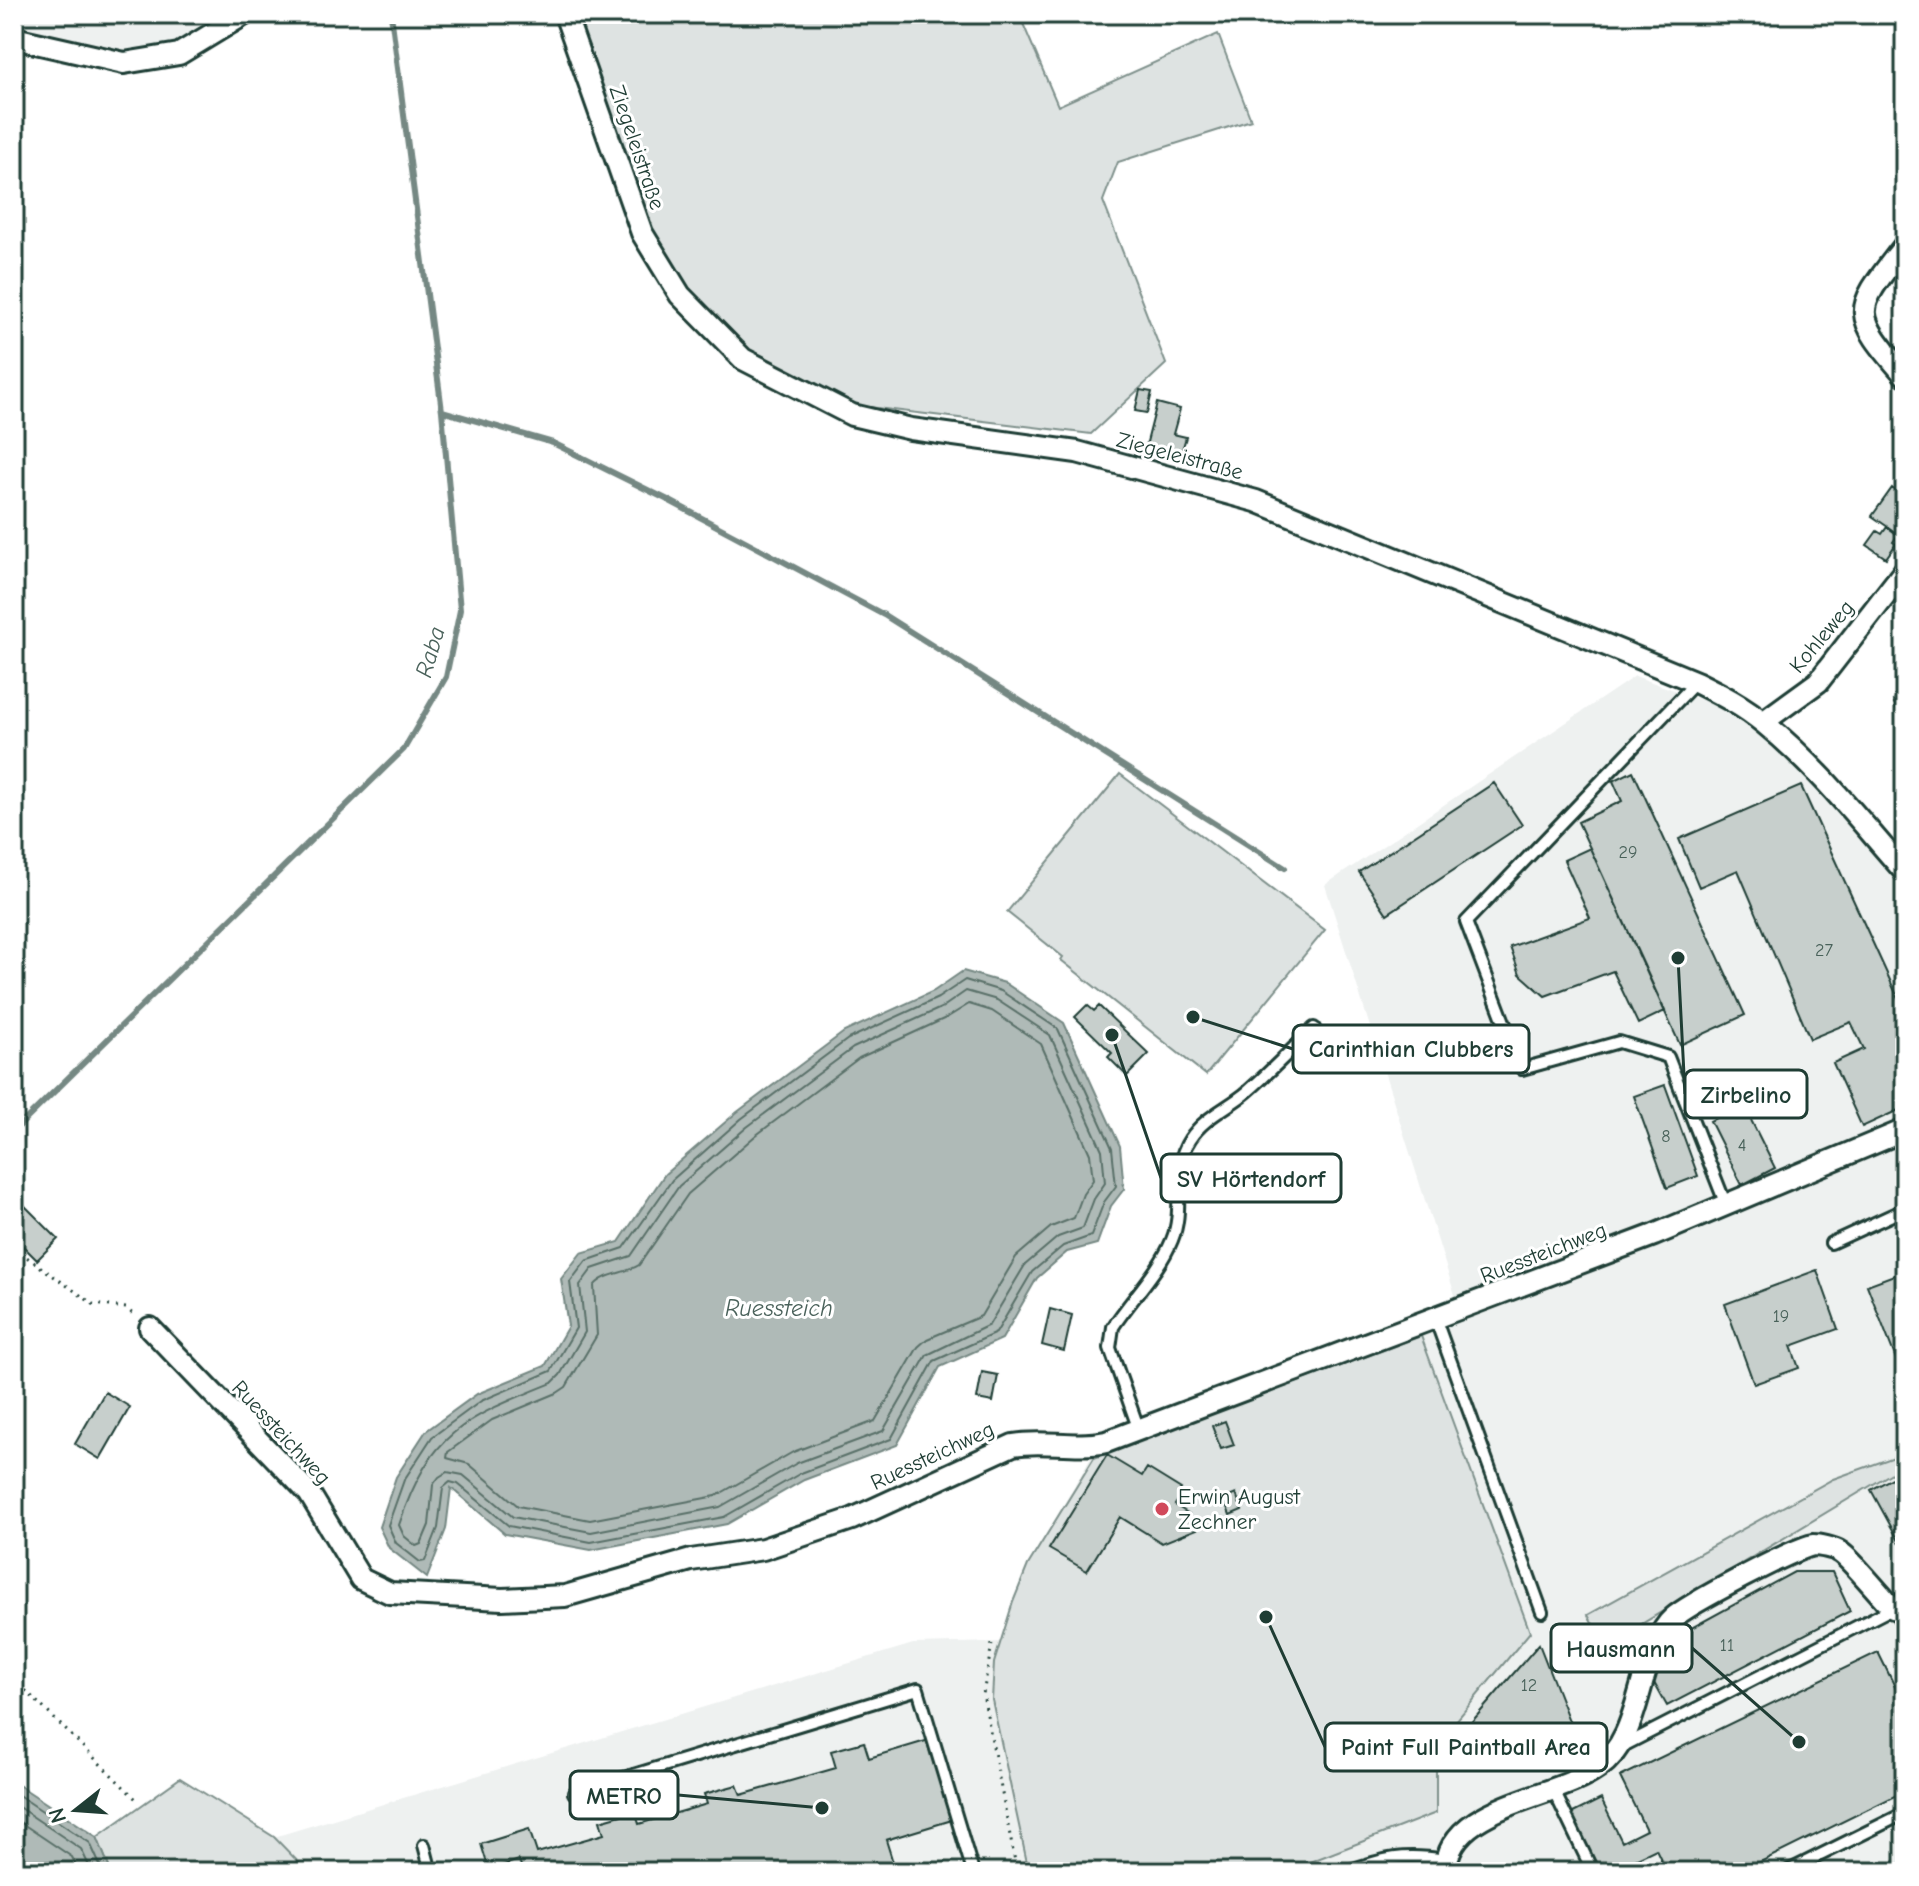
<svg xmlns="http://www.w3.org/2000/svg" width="1919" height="1886" font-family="'Comic Neue',sans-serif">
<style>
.built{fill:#eef1f0}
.green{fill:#dee3e2;stroke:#7e908b;stroke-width:2}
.water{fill:#afbab7;stroke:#758883;stroke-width:2}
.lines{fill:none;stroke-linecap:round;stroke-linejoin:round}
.shore{stroke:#596f68;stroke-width:2}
.stream{stroke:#758883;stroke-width:6}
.building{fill:#c7cfcc;stroke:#1f3d34;stroke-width:2}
.lane-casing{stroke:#1f3d34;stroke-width:16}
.street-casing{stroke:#1f3d34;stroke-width:26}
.path{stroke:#1f3d34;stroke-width:3;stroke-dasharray:2 6;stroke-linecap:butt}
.lane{stroke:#fff;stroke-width:10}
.street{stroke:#fff;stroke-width:20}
.poi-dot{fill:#d1495b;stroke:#fff;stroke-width:3}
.labels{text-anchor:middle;stroke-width:6;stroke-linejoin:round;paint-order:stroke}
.number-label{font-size:18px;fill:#49625a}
.street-label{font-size:22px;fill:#1f3d34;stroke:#fff}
.poi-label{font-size:22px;fill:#1f3d34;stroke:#fff;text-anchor:start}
.water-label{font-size:24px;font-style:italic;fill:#4a625b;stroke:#fff}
.leader{fill:none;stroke:#1f3d34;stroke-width:3}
.callout-dot{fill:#1f3d34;stroke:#fff;stroke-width:3}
.callout{fill:#fff;stroke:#1f3d34;stroke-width:3}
.callout-label{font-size:24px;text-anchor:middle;font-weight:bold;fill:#1f3d34}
</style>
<rect width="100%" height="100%" fill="#fff"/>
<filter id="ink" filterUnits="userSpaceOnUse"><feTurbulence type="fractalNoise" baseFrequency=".0125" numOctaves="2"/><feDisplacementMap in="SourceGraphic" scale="16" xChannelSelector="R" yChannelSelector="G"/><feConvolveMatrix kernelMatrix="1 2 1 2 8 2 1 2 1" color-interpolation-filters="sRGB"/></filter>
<g filter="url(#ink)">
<path class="built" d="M14,14h217l-53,30 -50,8 -114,-25z
M1635,676l86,31 81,62 103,117v986h-1597l-34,-35 639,-193 87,-2 28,-77 64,-109 369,-142 -136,-429z"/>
<path class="green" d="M572,14h447l39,92 160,-72 33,86 -133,42 -15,39 63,163 -75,70 -231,-28 -113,-56 -53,-53 -35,-47z
M1120,774l205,156 -119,145 -145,-115 2,-3 -56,-45z
M1421,1336l109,296 -94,113v68l-152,59h-255l-37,-172 2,-37 19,-61 15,-37 66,-107z
M1897,1456l8,2v7l-300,181 -17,-31 245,-136z
M180,1778l94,59 34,35h-197l-14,-35z"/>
<path class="water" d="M963,971l42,12 59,40 56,123 4,43 -13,17 -14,38 -30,8 -30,26 -35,61 -62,28 -43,78 -93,35 -77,44 -136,26 -86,-16 -54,-46 -5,41 -19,49 -38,-30 -10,-21 17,-50 30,-46 51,-37 68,-28 23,-40 -7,-47 20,-26 38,-11 46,-68 71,-61 108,-81 90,-41z
M14,1782l83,55 14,35h-97z"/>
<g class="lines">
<path class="shore" d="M965,980l36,11 57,38 54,119 4,38 -12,16 -13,34 -28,10 -31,26 -36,61 -62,28 -43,78 -90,34 -77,44 -133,25 -82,-16 -51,-42 -8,-2 -7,6 -5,40 -13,33 -5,1 -24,-19 -8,-18 16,-45 28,-43 49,-36 70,-30 25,-43 -6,-46 16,-21 38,-13 48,-68 69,-61 107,-80 90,-41z
M966,991l31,9 53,35 52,115 3,33 -11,16 -11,29 -25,9 -33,28 -36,60 -62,30 -44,76 -86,32 -77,44 -129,25 -78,-15 -50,-42 -16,-3 -8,5 -6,8 -4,40 -8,19 -5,2 -12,-10 -5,-11c31,-93 66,-107 153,-142l8,-8 25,-43 -5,-47 12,-16 39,-13 48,-70 68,-59 106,-79 90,-41z
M969,1004l23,7 49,33 49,110 3,26 -10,14 -9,24 -23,9 -35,30 -35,59 -54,23 -9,8 -43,74 -82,31 -77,44 -126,24 -72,-14 -49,-42 -22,-6 1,-6 44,-32 65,-27 9,-6 31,-52 -3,-49c10,-13 31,-12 45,-21l49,-71 67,-58 104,-78 89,-41z
M14,1792l76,51 13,29
M14,1804l67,45 11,23
M14,1818l58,39 7,15"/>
<path class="stream" d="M442,411l111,32 113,56 218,116 401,253
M14,1131l390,-382 42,-72 14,-67 -18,-199 -51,-397"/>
</g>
<path class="building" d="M1140,390l12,2 -5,21 -12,-2z
M1157,403l23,6 -7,25 13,3 -5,17 -35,-8z
M1892,488l13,9v34l-4,5 -29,-20z
M1887,527l11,8 -5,7 3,2 -10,14 -19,-13 10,-14 5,3z
M1905,695v32l-12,-26z
M1633,771l112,244 -65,30 -102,-223 44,-21 -9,-20z
M1494,783l28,42 -135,89 -28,-42z
M1801,786l104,227v94l-43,20 -29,-64 31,-14 -13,-27 -41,17 -72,-169 -39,17 -20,-48z
M1590,848l75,163 -27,13 -25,-53 -68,25 -25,-22 -10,-27 80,-29 -26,-58z
M1087,1005l7,6 5,-5 50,48 -22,22 -19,-19 4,-4 -37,-36z
M1665,1085l33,91 -31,12 -33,-92z
M1743,1104l32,64 -33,17 -32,-64z
M14,1195l44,44 -21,21 -23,-23z
M1817,1270l21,59 -47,17 8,22 -45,16 -29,-80z
M1902,1272l3,8v102l-38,-97z
M1050,1309l22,6 -8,36 -22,-6z
M982,1372l16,3 -5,27 -16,-3z
M105,1392l25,15 -30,52 -25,-15z
M1225,1421l9,24 -13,4 -9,-23z
M1107,1455l35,21 5,-8 34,21 -2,3 3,2 -7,11 14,9 -2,3 7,5 3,7 -35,14 -42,-26 -33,54 -38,-22z
M1905,1471v81l-34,-62z
M1236,1494l6,16 -12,5 -6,-16z
M1794,1572h38l18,39 -183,95 -14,-25 20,-43z
M1539,1644l32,82 -13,17 -61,22 -35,-32z
M1878,1652l27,55v84l-165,81h-73l-11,-23 -25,12 6,11h-38l-28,-58 30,-15 21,43 24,-12 -26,-53z
M929,1740l23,80 -66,20 10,32h-373l-4,-12 -30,10 -8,-26 48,-15 8,24 67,-19 -4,-13 35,-10 4,13 68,-20 -3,-10 33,-9 4,10 95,-27 -5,-17 33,-9 5,16z"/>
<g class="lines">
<defs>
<path id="lane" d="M1696,682l-230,240 56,147 97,-27 49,15 58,148
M1831,1243l74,-34
M1435,1318l107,294
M1139,1430l-29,-82 3,-21c18,-28 46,-55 59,-87 14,-33 -3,-70 18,-101 14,-22 38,-31 57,-47 23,-20 45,-43 67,-64
M1623,1746l270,-138 12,20
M1553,1789l40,83
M574,1793l344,-104 55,183
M424,1845l7,27
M1344,1872c41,-14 59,-19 102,-12
M1786,1872l119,-59"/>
<path id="street" d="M565,14l77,219 38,62 63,64 109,56 59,14 166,23 179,49 440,181c24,12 48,24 69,42 53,43 95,97 140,148
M14,38l110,25 55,-9 66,-40
M1905,245c-50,65 -57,65 0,130
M1763,722l55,-40 87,-112
M150,1328l159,165 52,86 29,14 112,6 63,-3 126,-36 72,-11 89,-30 161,-74c31,-6 62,4 93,-3l548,-207 251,-105
M1446,1872c-1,-67 110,-73 152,-104 38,-27 38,-80 56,-120 4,-9 12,-24 19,-30 14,-13 125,-72 141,-73 5,0 20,3 24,6 12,6 43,46 55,57l12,3"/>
</defs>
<use href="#lane" class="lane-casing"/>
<use href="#street" class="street-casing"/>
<path class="path" d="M14,1248l79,56 33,4 9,8
M992,1644l-9,50 34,178
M14,1679l125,123"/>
<use href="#lane" class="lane"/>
<use href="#street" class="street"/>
</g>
</g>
<circle class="poi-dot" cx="1162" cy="1509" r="8"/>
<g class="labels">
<g class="number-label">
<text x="1628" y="858">29</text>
<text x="1824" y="956">27</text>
<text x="1666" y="1142">8</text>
<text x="1742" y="1151">4</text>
<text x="1781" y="1322">19</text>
<text x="1727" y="1651">11</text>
<text x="1529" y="1691">12</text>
</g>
<g class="street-label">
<text transform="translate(638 147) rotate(71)" y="8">Ziegeleistraße</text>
<text transform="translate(1180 455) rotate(15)" y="8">Ziegeleistraße</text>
<text transform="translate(1821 636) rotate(-50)" y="8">Kohleweg</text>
<text transform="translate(1543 1252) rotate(-21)" y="8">Ruessteichweg</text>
<text transform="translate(282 1432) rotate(47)" y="8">Ruessteichweg</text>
<text transform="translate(932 1455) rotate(-25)" y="8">Ruessteichweg</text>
</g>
<g class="poi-label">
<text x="1178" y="1504">Erwin August<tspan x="1178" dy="25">Zechner</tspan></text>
</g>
<g class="water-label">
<text transform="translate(430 652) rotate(-74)" y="8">Raba</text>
<text x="779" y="1316">Ruessteich</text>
</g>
</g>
<path class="leader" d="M1193 1017L1293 1049M1678 958L1685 1094M1112 1035L1161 1178M1799 1742L1692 1648M1266 1617L1325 1747M822 1808L678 1795"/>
<g class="callout-dot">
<circle cx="1193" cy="1017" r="8"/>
<circle cx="1678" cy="958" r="8"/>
<circle cx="1112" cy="1035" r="8"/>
<circle cx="1799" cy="1742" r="8"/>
<circle cx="1266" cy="1617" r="8"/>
<circle cx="822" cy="1808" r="8"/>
</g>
<g class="callout">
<rect x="1293" y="1025" width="236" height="48" rx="8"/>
<rect x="1685" y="1070" width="122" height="48" rx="8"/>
<rect x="1161" y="1154" width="180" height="48" rx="8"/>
<rect x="1551" y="1624" width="141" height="48" rx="8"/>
<rect x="1325" y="1723" width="282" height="48" rx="8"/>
<rect x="570" y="1771" width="108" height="48" rx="8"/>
</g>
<g class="callout-label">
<text x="1411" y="1057">Carinthian Clubbers</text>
<text x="1746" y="1103">Zirbelino</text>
<text x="1251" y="1187">SV Hörtendorf</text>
<text x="1621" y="1657">Hausmann</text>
<text x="1466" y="1755">Paint Full Paintball Area</text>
<text x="624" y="1804">METRO</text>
</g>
<rect width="1919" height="1886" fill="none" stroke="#fff" stroke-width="48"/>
<rect x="24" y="24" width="1871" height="1838" fill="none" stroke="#1f3d34" stroke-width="3" filter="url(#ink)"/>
<g transform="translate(76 1810) rotate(253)" stroke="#ffffff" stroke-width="6" paint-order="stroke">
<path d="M0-6L14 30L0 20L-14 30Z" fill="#1f3d34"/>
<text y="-12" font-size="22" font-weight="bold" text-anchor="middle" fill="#1f3d34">N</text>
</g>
</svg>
